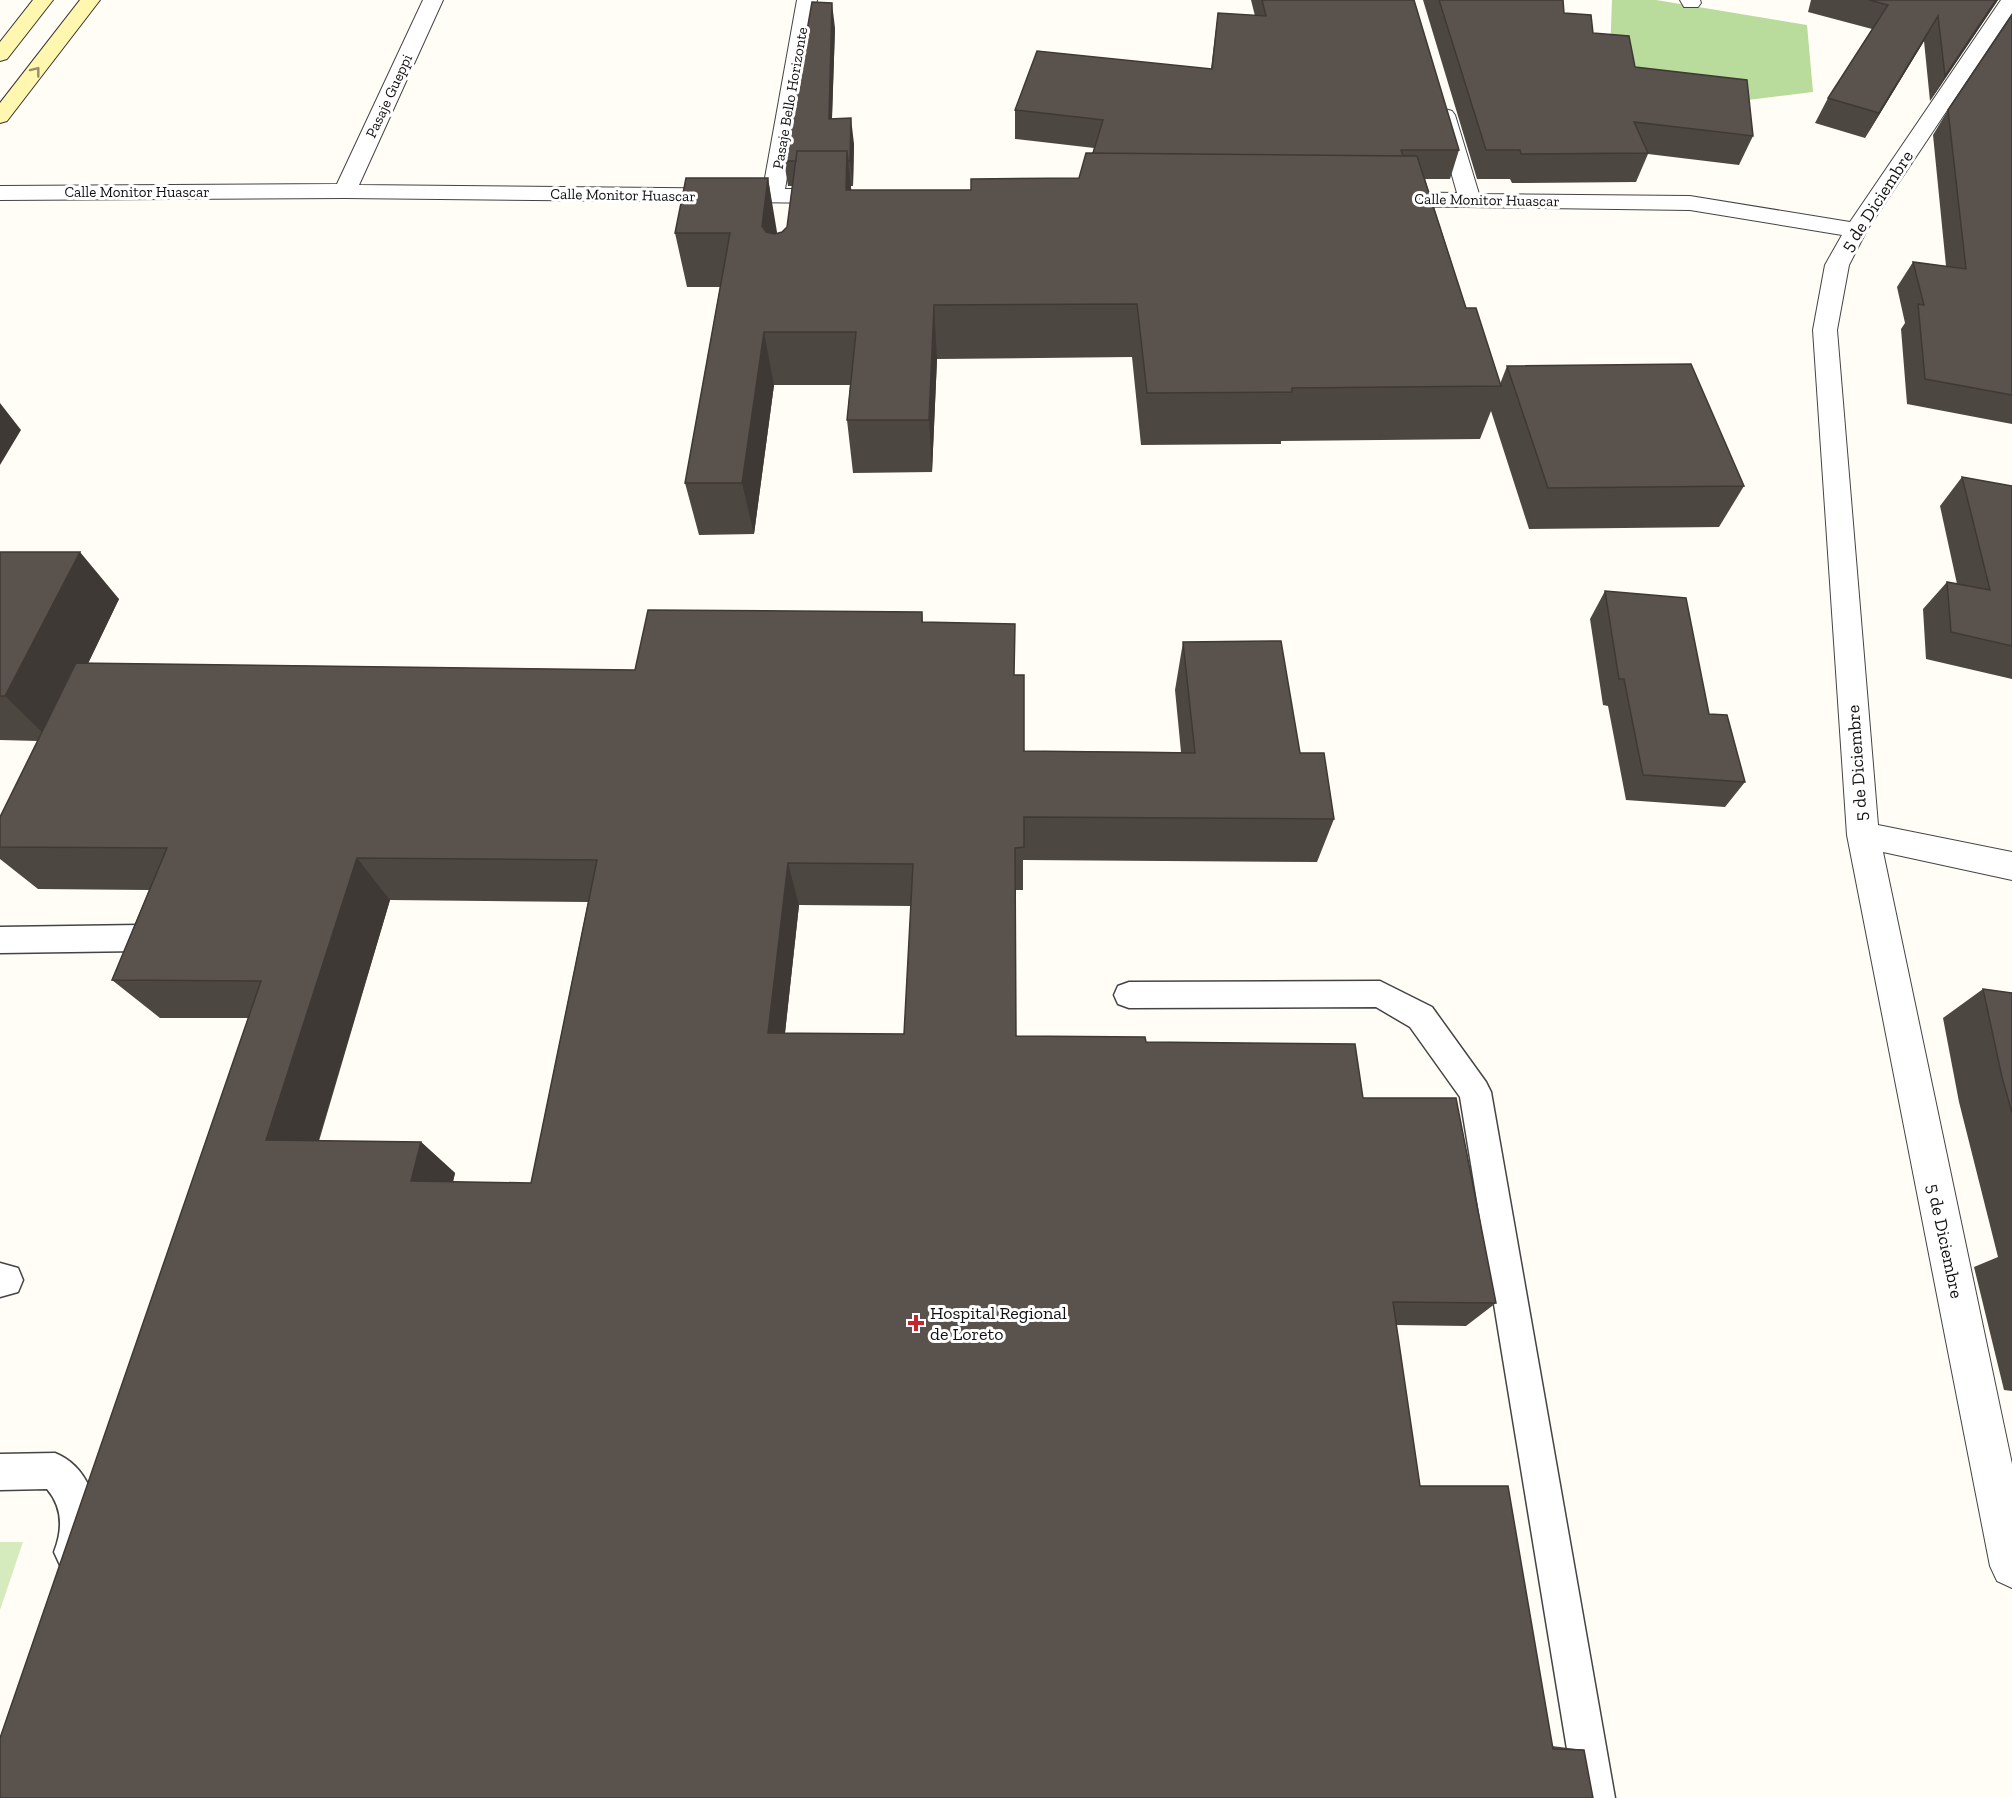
<svg xmlns="http://www.w3.org/2000/svg" width="2012" height="1798" font-family="'Zilla Slab',serif">
<style>
.green{fill:#d5ebbd}
.forest{fill:#b9dc9c}
.lines{fill:none;stroke-linecap:round;stroke-linejoin:round}
.service-casing{stroke:#444;stroke-width:3}
.minor-casing{stroke:#444;stroke-width:2}
.secondary-casing{stroke:#333;stroke-width:2}
.service{fill:#fff;fill-rule:evenodd}
.minor{fill:#fff;fill-rule:evenodd}
.secondary{fill:#fff6b0;fill-rule:evenodd}
.wall{fill:#4d4742;fill-rule:evenodd}
.shaded-wall{fill:#3f3936}
.building{fill:#5a524d;stroke:#3f3936;stroke-width:1.5;fill-rule:evenodd}
.oneway{stroke:#948f68}
.poi-dot{fill:#c4262e;stroke:#fff;stroke-width:2}
.labels{text-anchor:middle;stroke-width:6;stroke-linejoin:round;paint-order:stroke}
.far-street-label{font-size:15px;fill:#111;stroke:#fff}
.street-label{font-size:18px;fill:#111;stroke:#fff}
.poi-label{font-size:18px;fill:#111;stroke:#fff;text-anchor:start}
</style>
<rect width="100%" height="100%" fill="#fffdf5"/>
<path class="green" d="M0,1542h23l-23,68z"/>
<path class="forest" d="M1612,0h44l151,25 6,67 -73,9 -95,-15 -35,-30z"/>
<g class="lines">
<defs>
<path id="service" d="M140,925l10,4 5,9 -5,9 -10,4 -140,2v-26z
M1380,981l52,26 54,75 5,10 124,706h-40l-115,-701 -50,-70 -34,-20 -247,1 -11,-4 -4,-9 4,-9 11,-4z
M0,1263l18,5 5,12 -5,12 -18,5z
M55,1453c32,13 44,48 42,81 0,10 -7,22 -11,31l-13,6 -13,-6 -6,-13c9,-23 9,-44 -7,-63l-47,1v-36z"/>
<path id="minor" d="M423,0h20l-84,185 404,4 34,-189h20l-32,189h51l8,2 3,5 -3,5 -8,2 -491,-5 -345,2v-14l337,-2z
M1680,0h20l1,3 -3,4h-14z
M2001,0h11v13l-145,217 -18,35 -12,65 41,495 134,27v28l-129,-28 129,612v124l-15,-7 -7,-15 -143,-731 -34,-505 12,-65 17,-30 -152,-25 -304,-4 -8,-2 -3,-5 3,-5 8,-2 71,1 -22,-78 3,-4 7,-2 7,2 3,4 24,79 211,2 160,26z"/>
<path id="secondary" d="M33,0h20l-46,59 -7,2v-19z
M80,0h20l-93,121 -7,2v-20z"/>
</defs>
<use href="#service" class="service-casing"/>
<use href="#minor" class="minor-casing"/>
<use href="#secondary" class="secondary-casing"/>
<use href="#service" class="service"/>
<use href="#minor" class="minor"/>
<use href="#secondary" class="secondary"/>
</g>
<path class="wall" d="M1251,0h163l45,150 -9,29h-25l41,129 34,76 7,-18 237,120 -25,41 -190,2 -38,-118 -11,28 -199,2v3l-140,1 -9,-88 -195,2 -5,113 -79,1 -6,-53 3,-35h-76l-20,149 -55,1 -14,-52 35,-196h-33l-12,-54 93,-55 8,56 6,-2 5,-5 5,-41h-4l-4,-25 51,-133 -3,91 22,25 -1,42h-2v4h120l108,-12 14,-25 1,-5 -79,-9v-29l196,-41 7,-56 37,3z
M1423,0h140l1,13 29,20 42,34 118,69 -14,29 -91,-11 -12,28 -124,1 -2,-4h-33z
M1811,0h187l-68,101 -6,-60 -59,97 -50,-15 13,-25 44,-69 -64,-17z
M2012,15v409l-105,-20 -6,-75 4,-6 -8,-36 16,-25 33,4 -13,-131 15,-25z
M1962,477l50,9v193l-86,-20 -3,-50 24,-27 10,2 -17,-78z
M0,552l119,47 -31,64 547,7 287,-58 1,10 92,53 9,76 157,1 -6,-62 8,-48 117,111 34,66 -17,43 -294,-2v30h-7v146l130,6 217,56 133,205 -30,23 -70,-1 24,161 132,260 32,4 -1584,48 248,-780h-88l-48,-38 37,-90 -111,-1 -38,-30v-42l38,-76 -38,-1zM390,900l198,2 -57,281 -78,-1 2,-9 -34,-31 -102,-1zM799,905l112,1 -7,128 -119,-1z
M1605,591l104,123 36,68 -20,25 -99,-7 -18,-94 -5,-1 -13,-86z
M1983,989l29,4v398l-8,-1 -30,-123 24,-10 -39,-155 -16,-84z"/>
<path class="shaded-wall" d="M1996,0h2l-68,101 15,-25z
M832,3l3,25 -4,116 -2,-25z
M1938,16l-14,25 -59,97 14,-25z
M851,118l3,26 -1,42 -3,-25z
M847,151l6,54 -7,-15z
M768,178l9,54 -6,48 -9,-54z
M934,305l3,54 -5,113 -3,-52z
M764,332l10,53 -20,149 -12,-51z
M0,403l21,27 -21,35z
M80,552l39,47 -68,142 -46,-45z
M357,858l33,42 -81,271 -43,-31z
M788,863l11,42 -18,164 -13,-36z
M421,1142l34,31 -9,37 -35,-29z"/>
<path class="building" d="M1262,0h152l45,150h-58l2,6 -310,-3 10,-33 -88,-10 22,-59 175,18 6,-56 48,3z
M1439,0h124l1,13 27,2 2,18 36,3 6,31 112,13 6,56 -119,-14 14,31 -127,1 -1,-4h-34z
M1869,0h127l-51,76 -7,-60 -59,97 -51,-15 60,-93z
M812,2l20,1 -3,116 22,-1 -1,43h-2l-1,-10h-50l-1,10h-12z
M2012,15v380l-87,-16 -7,-75 6,1 -11,-43 53,7 -18,-159z
M797,151h50l-1,39h125v-11l108,-1 7,-25 331,3 49,152h10l25,78 -209,2v4l-145,1 -10,-89 -203,1 -5,115h-82l9,-88h-92l-22,151h-57l45,-250h-55l11,-55h82l-6,48 4,6 9,2 7,-2 5,-5z
M1691,364l53,122 -196,2 -41,-122z
M1962,477l50,9v160l-61,-14 -4,-50 43,8z
M0,552h80l-75,144h-5z
M1605,591l81,7 23,116 18,1 18,67 -102,-7 -19,-96h-5z
M648,610l274,2v10l93,2 -1,51h10v76l171,2 -12,-111 98,-1 19,112h24l10,66 -310,-2v30l-9,1 1,188 129,1 1,5 209,2 8,54h93l40,205 -103,-1 27,184h88l45,263 31,1 9,48h-1593v-60l261,-757 -149,-1 55,-132 -167,-1v-30l76,-154 559,7zM357,858l240,2 -66,323 -120,-2 10,-39 -155,-2zM788,863l125,1 -9,170 -136,-1z
M1983,989l29,4v120l-10,-36z"/>
<defs><path id="oneway-chevron" d="M-2-3.5L2.5 0L-2 3.5" fill="none" stroke-width="1.6" stroke-linecap="round" stroke-linejoin="round" transform="scale(1.5)"/></defs>
<use class="oneway" href="#oneway-chevron" transform="translate(36 71) rotate(-52)"/>
<path class="poi-dot" d="M913 1314h6v6h6v6h-6v6h-6v-6h-6v-6h6z"/>
<g class="labels">
<g class="far-street-label">
<text transform="translate(389 96) rotate(-65)" y="5">Pasaje Gueppi</text>
<text transform="translate(790 98) rotate(-80)" y="5">Pasaje Bello Horizonte</text>
<text x="137" y="197">Calle Monitor Huascar</text>
<text transform="translate(623 195) rotate(1)" y="5">Calle Monitor Huascar</text>
<text transform="translate(1487 200) rotate(1)" y="5">Calle Monitor Huascar</text>
</g>
<g class="street-label">
<text transform="translate(1877 201) rotate(-57)" y="6">5 de Diciembre</text>
<text transform="translate(1857 763) rotate(-94)" y="6">5 de Diciembre</text>
<text transform="translate(1945 1241) rotate(78)" y="6">5 de Diciembre</text>
</g>
<g class="poi-label">
<text x="930" y="1319">Hospital Regional<tspan x="930" dy="21">de Loreto</tspan></text>
</g>
</g>
</svg>
